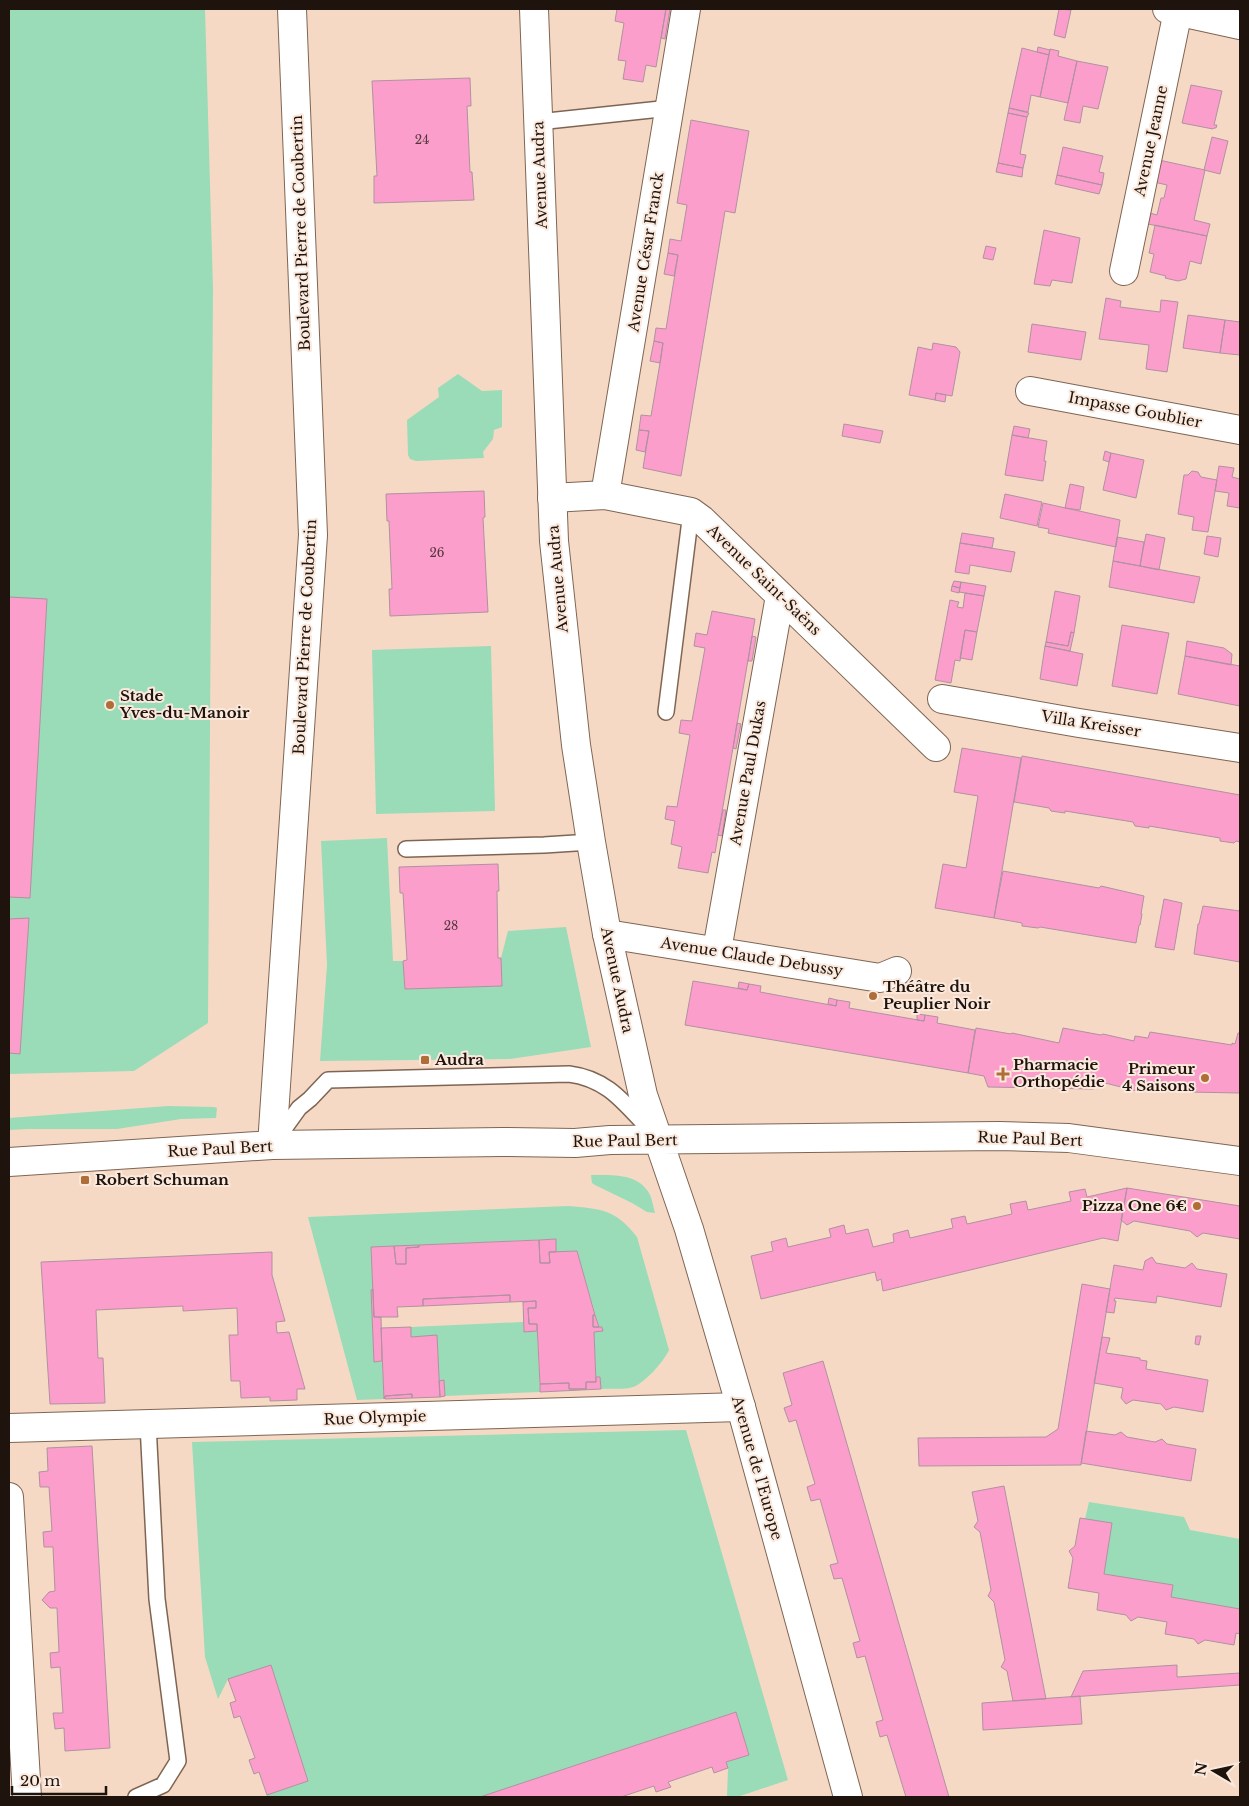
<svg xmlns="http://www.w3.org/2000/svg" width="1249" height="1806" font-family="'Libre Baskerville',serif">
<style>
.green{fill:#99dcb7}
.building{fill:#fb9ecb;stroke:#b191a0}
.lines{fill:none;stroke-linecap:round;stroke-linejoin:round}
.service-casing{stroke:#7e6553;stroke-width:18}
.minor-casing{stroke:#7e6553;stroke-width:30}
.tertiary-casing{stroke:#7e6553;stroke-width:30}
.service{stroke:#fff;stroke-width:15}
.minor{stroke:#fff;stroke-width:28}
.tertiary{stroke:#fff;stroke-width:28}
.poi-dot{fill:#af6d38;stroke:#fbe9dd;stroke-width:2}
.labels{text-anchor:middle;stroke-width:4;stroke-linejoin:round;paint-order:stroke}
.number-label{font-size:12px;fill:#55363c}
.street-label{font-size:15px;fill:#1e140d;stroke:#fbe9dd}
.poi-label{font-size:15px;font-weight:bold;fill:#1e140d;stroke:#fbe9dd;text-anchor:start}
</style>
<rect width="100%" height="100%" fill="#f6d9c5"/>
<path class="green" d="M9,9h196l8,280 -5,734 -74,48 -125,3z
M458,374l24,17 20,-1v37l-8,3 -1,9 -10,13 1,6 -68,3 -6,-2 -2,-4 -1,-35 32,-23 -1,-9z
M491,646l4,165 -119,3 -4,-164z
M387,838l6,123h10l2,28 97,-3 -1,-28 7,-27 58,-4 25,120 -81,12 -190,2 7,-96 -6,-124z
M168,1106l46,1 3,1 -1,10 -35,1 -64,10h-89l-19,1v-12z
M591,1175c19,0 44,-2 56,15 5,6 6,16 8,23l-8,-1 -15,-9 -37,-18 -3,-2z
M568,1206c34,3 47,3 69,31l32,113c-4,10 -25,34 -36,37 -9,3 -22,1 -32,2l-1,-11 -4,-1 -2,-45 9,-1v-4h-4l-22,-76 -21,1 -1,-13 -184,8 2,42 -2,1 3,72h8l2,37 -27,1 -49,-183z
M523,1322l1,10 13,-1 3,61 -95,4 -1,-15h-5l-2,-45 -26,1v-10z
M686,1430l102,350 -51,17h-10l1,-29 -2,-6 23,-8 -14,-42 -255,85h-215l2,-2 41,-14 -37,-115 -43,13 -10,20 -13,-42 -13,-215z
M1089,1502l95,15 6,13 50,9v70l-69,-12 2,-12 -69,-11 -19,-55z"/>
<path class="building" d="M617,9h49l-10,58 -10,-2 -3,17 -20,-3 3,-18 -8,-1 6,-37 -9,-2z
M666,9h4l-5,30 -4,-1z
M1059,9l12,1 -6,28 -11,-3z
M1038,47l12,3 -1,5 -12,-3z
M1022,48l27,7 -9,42 -9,-2 -3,17 -19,-4z
M1050,49l9,2 -1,5 19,5 -9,42 -28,-6z
M1077,61l31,6 -10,42 -15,-3 -3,17 -16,-3z
M470,78l1,28h-4l3,66h2l2,28 -100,3v-27h3l-5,-95z
M1191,85l31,6 -8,34h3l-1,3h-2l-1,1 -31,-6z
M1009,108l20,5 -2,4 -19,-4z
M1008,113l19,4 -7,37 6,1 -3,13 -25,-5z
M691,120l58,11 -14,82 -10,-2 -44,265 -38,-8 6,-37 -10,-1 2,-15 10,1 9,-53 3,-20 -9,-2 2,-13 10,1 12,-74 -10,-2 2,-14 11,2 6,-36 -10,-2z
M1212,137l16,4 -8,33 -16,-4z
M1063,147l40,9 -4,16 5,1 -2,12 -45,-10z
M1159,160l46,10 -11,50 16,4 -3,12 -59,-12 2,-11 7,2 4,-17h3l3,-13 -13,-3z
M998,163l25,5 -1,9 -26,-5z
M1057,175l45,10 -3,9 -44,-10z
M1155,225l52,11 -6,28 -11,-3 -4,18 -8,2 -13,-3 1,-2 -16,-4 4,-18 -5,-1z
M1044,230l36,8 -8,45 -20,-3 -2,6 -16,-2z
M986,246l10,2 -3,12 -10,-2z
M668,253l10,2 -4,21 -10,-2z
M1106,298l15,3 -1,6 40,5 1,-12 17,2 -11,70 -21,-3 3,-24 -50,-6z
M1188,315l37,5 -5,33 -37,-5z
M1225,320l15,2v33l-20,-2z
M1032,324l54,8 -5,28 -53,-8z
M654,341l9,2 -3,20 -10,-2z
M933,343l23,4 4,5 -8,44 -16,-3 -1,7 -26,-5 9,-48 14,3z
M936,393l10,2 -1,7 -10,-2z
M844,424l39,7 -3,12 -38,-7z
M1014,426l16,3 -2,9 -16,-3z
M639,430l10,1 -4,21 -9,-2z
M1012,435l35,6 -3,20h2l-3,20 -38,-6z
M1105,451l6,2 -2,9 -6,-2z
M1111,453l33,7 -8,38 -33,-8z
M1219,466l15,2 -2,9 8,2v29l-13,-2 2,-13 -14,-2z
M1192,471l6,1 3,5 16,3 -9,52 -16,-2 2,-13 -16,-3 6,-39h4z
M1070,484l14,3 -4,23 -15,-2z
M484,491l1,26 -2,1 5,94 -98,4 -1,-27h3l-3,-68h-2l-1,-27z
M1005,494l37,8 -5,24 -37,-8z
M1043,503l77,17 -4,27 -68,-14 1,-4 -11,-2z
M962,533l32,5 -2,10 -32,-5z
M1146,534l19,4 -6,32 -19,-4z
M1207,536l14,2 -3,19 -14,-3z
M1117,537l27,5 -4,24 -27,-5z
M960,543l55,9 -4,20 -41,-7 -1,9 -14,-2z
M1113,561l87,16 -6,26 -85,-16z
M954,581l7,1 -1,6 -8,-2z
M961,582l25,4 -2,10 -25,-4z
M952,586l8,2 -1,5 -8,-2z
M1055,591l25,5 -6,37 -3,-1 -3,14 -22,-4z
M965,593l19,3 -7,36 -12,-2 -5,31 -5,-1 -4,23 -16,-3 15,-80 9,2 -2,5 6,1z
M9,597l38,2 -17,299 -21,-1z
M712,611l43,8 -40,234 -3,-1 -4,21 -30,-5 4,-21 -11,-3 4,-23 -10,-2 2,-13 10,1 13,-72 -11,-2 2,-13 11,1 13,-73 -11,-2 2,-13 11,2z
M1122,625l47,8 -12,61 -45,-8z
M965,630l12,2 -5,28 -12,-2z
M1071,632l3,1 -4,18 -25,-5 1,-4 22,4z
M752,636l4,1 -4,24h-4z
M1187,641l37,7 8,6 -1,11 -46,-9z
M1045,646l38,8 -6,32 -37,-7z
M1185,656l55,10v40l-62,-12z
M737,723l4,1 -5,25 -3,-1z
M962,748l59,10 -27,160 -59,-10 8,-44 23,4 12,-72 -24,-4z
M1022,756l218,39v47l-4,-1 -2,2 -14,-2v-3l-71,-12v2l-14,-2 -2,-4 -68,-11v2l-14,-2 -2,-3 -35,-6z
M723,810h3l-4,26 -4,-1z
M498,864l1,27h-2l1,67h3l1,28 -97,3 -2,-28 4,-1 -4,-67h-3l-1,-26z
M1003,871l96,17 2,-2 43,10 -3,18h1l-2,11h-1l-3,18 -96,-16 -2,1 -16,-2v-3l-28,-5z
M1164,899l18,4 -8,47 -19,-3z
M1203,906l37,5v51l-46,-8 4,-30h1z
M29,918l-9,136 -11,-1v-134z
M693,981l54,9 2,-6 12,2 -1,6 76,14 1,-6 13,2 -1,6 75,13 1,-6 13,2 -1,6 38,7 -7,43 -283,-48z
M739,982l10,2 -2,6 -9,-2z
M829,998l8,2 -1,6 -8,-2z
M917,1014l8,1 -1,6 -7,-1z
M976,1028l35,6 1,-1 47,10 4,-15 38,7 2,-1 31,7 1,-5 13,2 2,-6 82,13v-2l3,1 3,-11h2v60l-52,-1 -4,-2 -2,-5 -26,-5 -11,11h-8l-36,-9 -2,4 -6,3 -105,-2 -4,-11 -16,-3z
M1127,1188l113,18v33l-37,-6 -6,4 -7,-6 -56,-10 -7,4 -6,-5z
M1127,1188l-9,53 -15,-3 -220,53 -2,-12 -4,2 -2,-9 -114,27 -10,-43 22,-5 -2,-9 15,-4 2,9 43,-10 -2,-8 15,-4 2,9 22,-5 5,18 21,-5 -1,-8 15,-4 2,8 43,-10 -2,-9 14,-3 2,8 45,-10 -2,-10 16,-3 2,9 43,-9 -2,-9 16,-3 2,8z
M556,1239v13h-7l1,11h-10l-1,-23z
M539,1240l1,23h10l-1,-11 28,-1 18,64h-2v12h9l1,4 -9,1 2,50h-10v7h-17v-6l-29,1 -3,-60h-8l-1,-16h8v-7l-26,1v-7l-87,4v7l-26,1 1,10h-24l-3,-70 23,-1 2,18h10v-16l13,-1v-2z
M419,1245v2l-13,1v16h-10l-2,-18z
M272,1252v23l13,46 -9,1 1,11 12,-1 16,57h-8v11l-27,1v-4l-29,1 -1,-17h-9l-2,-46h9l-1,-27 -54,3v-5l-87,4 2,48h5l2,45 -55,1 -9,-142z
M1152,1257l4,6 29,5 7,-5 5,6 30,5 -6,33 -64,-11 -1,7 -41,-5 -1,3h2l-2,12 -8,-1 8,-47 29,5 2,-9z
M1082,1284l28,5 -29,176 -162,1 -1,-28 128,-1 12,-8z
M373,1289l1,28h7l1,44 -8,1 -3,-72z
M510,1295v7l-87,4v-7z
M536,1301v7h-8l1,16h8v7l-13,1 -1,-30z
M593,1315h2l4,12h-6z
M411,1327v10l26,-2 3,62 -28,1v-4l-27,2 -1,3 -3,-71z
M1196,1336h5l-2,9 -4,-1z
M1102,1337l8,1 -4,15 34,5v2l7,1 -1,8 62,11 -5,32 -29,-5 -8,3 -5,-6 -28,-4 -7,4 -5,-6 2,-10 -29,-5z
M823,1361l126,436h-43l-19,-62 -7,2 -4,-15 7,-2 -18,-64 -8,2 -4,-15 7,-2 -18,-63 -8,1 -4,-14 8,-2 -18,-64 -9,2 -4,-14 8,-3 -19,-64 -7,2 -5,-14 8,-3 -9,-32z
M596,1377h4l1,12 -61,3v-8l29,-1v6h17v-7h10z
M444,1380l1,16 -5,1 -1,-16z
M412,1394v4l-27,1v-3z
M1086,1431l29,4 6,-3 6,5 28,5 7,-3 5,5 29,5 -5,32 -110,-18z
M92,1446l18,302 -45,3 -1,-23 -9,1 -2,-16h10l-3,-46 -9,1 -1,-15 9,-1 -2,-44h-7l-8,-8 7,-8 6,-1 -2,-44h-9l-1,-15 9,-1 -3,-44h-9l-1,-15 9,-1 -1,-23z
M1004,1486l42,213 -33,2 -6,-30 -6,-4 4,-7 -11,-58 -6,-6 3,-6 -11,-58 -6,-5 4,-6 -6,-29z
M1080,1518l32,5 -8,51 69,11 -2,12 69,12v25l-4,-1 -2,12 -29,-5 -7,4 -4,-5 -29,-5 2,-12 -29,-5 -7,4 -5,-6 -29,-5 2,-17 -31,-5 5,-30 -4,-7 6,-5z
M271,1665l37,116 -41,14 -8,-23 -5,2 -5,-14 6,-2 -15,-42 -6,2 -4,-15 6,-2 -8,-22z
M1177,1665v12l63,-4v12l-169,12 12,-26z
M1080,1696l2,28 -99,6 -1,-27z
M736,1712l13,43 -23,7 2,6 -14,5 -2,-6 -44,15 3,5 -15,5 -2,-6 -33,11h-141z"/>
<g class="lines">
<defs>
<path id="service" d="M538,122l132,-14
M666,712l25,-200
M406,849l138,-4 47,-3
M276,1140l23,-32 11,-9 18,-19 241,-6c39,5 55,29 81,56
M136,1797l27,-12 15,-24 -21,-162 -9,-175"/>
<path id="minor" d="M1167,9l73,16
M1124,271l54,-260
M1030,391l210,39
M605,495l81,-486
M552,498l53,-3 86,17 11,8 234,227
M942,699l137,24 161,25
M607,934l273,44 17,-7
M717,950l63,-354
M272,1145l41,-610 -21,-526
M9,1428l732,-21
M9,1497l18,300"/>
<path id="tertiary" d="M534,9l20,532 22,204 15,97 16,92 36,161 46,134 52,178 107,390
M9,1162l263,-17 230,-3 73,1 35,-3 389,-4 70,2 171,23"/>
</defs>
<use href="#service" class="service-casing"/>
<use href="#minor" class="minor-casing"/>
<use href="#tertiary" class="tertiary-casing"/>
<use href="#service" class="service"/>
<use href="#minor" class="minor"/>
<use href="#tertiary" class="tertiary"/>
</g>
<g class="poi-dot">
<circle cx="110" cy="705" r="5"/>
<circle cx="873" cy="996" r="5"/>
<rect x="420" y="1055" width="10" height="10" rx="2.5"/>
<path d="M1000.5 1066.5h5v5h5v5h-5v5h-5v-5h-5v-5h5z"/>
<circle cx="1205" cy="1078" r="5"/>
<rect x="80" y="1175" width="10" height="10" rx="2.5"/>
<circle cx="1197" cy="1206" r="5"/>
</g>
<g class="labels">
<g class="number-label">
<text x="422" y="144">24</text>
<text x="437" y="557">26</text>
<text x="451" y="930">28</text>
</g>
<g class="street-label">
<text transform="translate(1151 141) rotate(-78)" y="5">Avenue Jeanne</text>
<text transform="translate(540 175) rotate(-92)" y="5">Avenue Audra</text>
<text transform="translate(301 233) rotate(-92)" y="5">Boulevard Pierre de Coubertin</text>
<text transform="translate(646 252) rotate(-81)" y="5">Avenue César Franck</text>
<text transform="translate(1135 410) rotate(11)" y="5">Impasse Goublier</text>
<text transform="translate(558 579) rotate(-95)" y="5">Avenue Audra</text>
<text transform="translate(764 580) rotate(44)" y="5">Avenue Saint-Saëns</text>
<text transform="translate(305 637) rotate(-87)" y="5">Boulevard Pierre de Coubertin</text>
<text transform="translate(1091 724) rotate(9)" y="5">Villa Kreisser</text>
<text transform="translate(748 773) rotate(-80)" y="5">Avenue Paul Dukas</text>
<text transform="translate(752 957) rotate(9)" y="5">Avenue Claude Debussy</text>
<text transform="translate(617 980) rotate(78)" y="5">Avenue Audra</text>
<text transform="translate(1030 1139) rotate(2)" y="5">Rue Paul Bert</text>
<text transform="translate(625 1141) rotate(-1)" y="5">Rue Paul Bert</text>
<text transform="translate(220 1149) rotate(-3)" y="5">Rue Paul Bert</text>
<text transform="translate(375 1418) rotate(-2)" y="5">Rue Olympie</text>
<text transform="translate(757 1468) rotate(74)" y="5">Avenue de l'Europe</text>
</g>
<g class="poi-label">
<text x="120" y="701">Stade<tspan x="120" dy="17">Yves-du-Manoir</tspan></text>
<text x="883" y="992">Théâtre du<tspan x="883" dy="17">Peuplier Noir</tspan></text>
<text x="435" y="1065">Audra</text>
<text x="1013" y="1070">Pharmacie<tspan x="1013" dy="17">Orthopédie</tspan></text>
<text x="1195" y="1074" text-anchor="end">Primeur<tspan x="1195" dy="17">4 Saisons</tspan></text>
<text x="95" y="1185">Robert Schuman</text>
<text x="1187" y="1211" text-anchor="end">Pizza One 6€</text>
</g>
</g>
<rect width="1249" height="1806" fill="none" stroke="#1e140d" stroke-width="20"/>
<g transform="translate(1214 1771) rotate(279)" stroke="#fbe9dd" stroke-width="4" paint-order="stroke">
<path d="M0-4L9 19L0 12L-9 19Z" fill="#1e140d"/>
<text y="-8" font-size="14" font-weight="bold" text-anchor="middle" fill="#1e140d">N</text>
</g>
<path d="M12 1786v8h94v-8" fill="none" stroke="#1e140d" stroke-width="2.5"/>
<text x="20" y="1786" font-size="15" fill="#1e140d" stroke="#fbe9dd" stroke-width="4" paint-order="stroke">20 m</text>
</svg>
